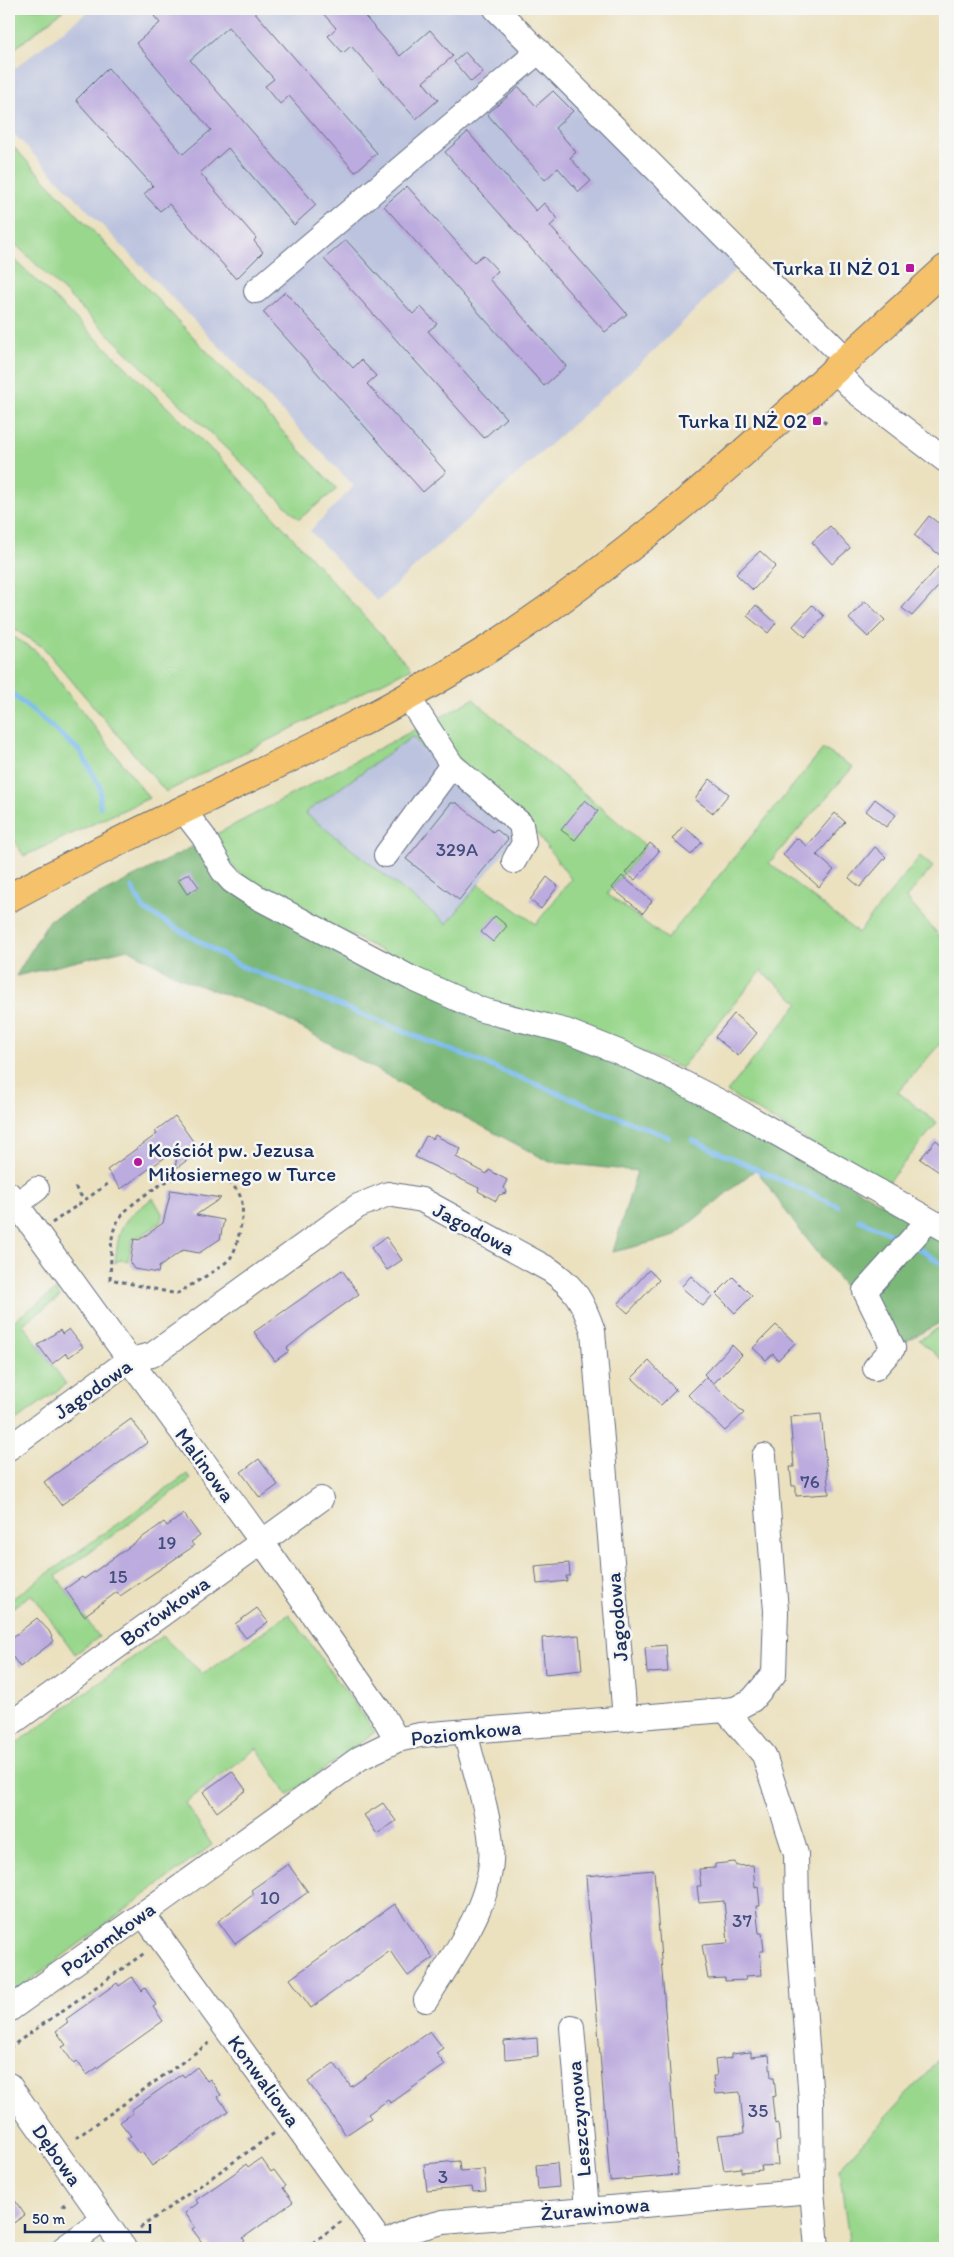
<svg xmlns="http://www.w3.org/2000/svg" width="954" height="2257" font-family="Itim,sans-serif">
<style>
.industrial{fill:#bcc3de}
.green{fill:#99d78c;stroke:#5a8375}
.forest{fill:#7ab878;stroke:#4a746b}
.lines{fill:none;stroke-linecap:round;stroke-linejoin:round}
.stream{stroke:#7cbbf0;stroke-width:5}
.building{fill:#bcabde}
.minor-casing{stroke:#646d80;stroke-width:26}
.major-casing{stroke:#646d80;stroke-width:30}
.path{stroke:#646d80;stroke-width:3;stroke-dasharray:4 4;stroke-linecap:butt}
.minor{stroke:#fff;stroke-width:24}
.major{stroke:#f5c16b;stroke-width:28}
.poi-dot{fill:#b5179e;stroke:#f6f6f2;stroke-width:2}
.labels{text-anchor:middle;stroke-width:5;stroke-linejoin:round;paint-order:stroke}
.number-label{font-size:19px;fill:#434e7e}
.poi-label{font-size:21px;fill:#1b2f5e;stroke:#f6f6f2;text-anchor:end}
.street-label{font-size:21px;fill:#1b2f5e;stroke:#f6f6f2}
</style>
<rect width="100%" height="100%" fill="#f6f6f2"/>
<filter id="ink" filterUnits="userSpaceOnUse"><feTurbulence type="fractalNoise" baseFrequency=".02" numOctaves="2"/><feDisplacementMap in="SourceGraphic" scale="10" xChannelSelector="R" yChannelSelector="G"/><feConvolveMatrix kernelMatrix="1 2 1 2 8 2 1 2 1" color-interpolation-filters="sRGB"/></filter>
<filter id="wash" filterUnits="userSpaceOnUse"><feTurbulence type="fractalNoise" baseFrequency=".0096" numOctaves="4" result="noise"/><feDisplacementMap in="SourceGraphic" scale="20" xChannelSelector="R" yChannelSelector="G"/><feGaussianBlur stdDeviation="1.12" result="paint"/><feColorMatrix in="noise" values="0 0 0 0 0 0 0 0 0 0 0 0 0 0 0 0 0 1.4 0 .05"/><feComposite in="paint" operator="in"/></filter>
<g filter="url(#wash)">
<rect width="100%" height="100%" fill="#ebe1bf"/>
<path class="industrial" d="M91,9h400l249,256 -84,84 -279,252 -67,-70 44,-45 -345,-357v-56z
M413,736l19,9 5,18 -3,5 16,14 32,18 37,33 -72,91 -142,-111z"/>
<path class="green" d="M9,9h56l-56,44z
M9,142l328,347 -38,30 -290,-281z
M9,254l216,209 186,205 -245,124 -123,-145 -34,-21z
M9,634l27,17 113,147 -125,58 -15,-23z
M473,699l173,147 -39,48 60,45 156,-190 30,18 -84,96 89,70 62,-77 13,11 -27,31 39,44v96l-47,54 39,31 -53,64 -157,-95 72,-89 -38,-32 -80,97 -88,-35 -91,-27 -74,-31 -175,-91 -15,-12 -29,-34 207,-109 16,16 -9,4 -10,-13 -108,77 142,111 32,-40 57,40 35,-45 -46,-62 -70,-57 -23,-38z
M153,1198l9,15 -1,9 -21,15 -7,1 -5,23 -8,-1 -5,3c5,-41 5,-40 38,-65z
M56,1290l4,7 -37,27 43,60 -57,42v-102z
M945,1324v38l-26,-22z
M187,1474l4,5 -135,97 43,61 -24,17 -43,-60 -23,16v-9z
M289,1614l86,118 -87,63 -31,-47 -72,55 27,42 -203,151v-247l153,-113 41,38z
M945,2052v196h-95l-11,-79z"/>
<path class="forest" d="M198,844l33,45 345,154 145,69 157,89 67,41v78l-52,28 -98,-124 -39,-55 -83,68 -60,15 24,-81 -87,-9 -131,-69 -152,-84 -80,-28 -59,-32 -112,27 33,-56z"/>
<g class="lines">
<path class="stream" d="M9,691l71,60 20,36v20
M132,888l12,21 97,57 427,171
M692,1140l146,66
M859,1220l42,18
M915,1246l30,20"/>
</g>
<g id="blocks">
<path class="building" d="M162,9h90l125,144 -22,19 -66,-76 -9,8 -15,-18 9,-7 -46,-52 -38,33 126,145 -22,20 -66,-77 -28,25 56,65 -2,3 9,11 -27,27 -67,-75 -9,7 -16,-17 9,-8 -77,-86 32,-32 75,86 28,-24 -75,-87 24,-20 -6,-7z
M319,9h39l42,47 30,-26 23,26 -30,26 15,18 -22,19 -65,-73 -8,7 -15,-17 8,-8z
M465,52l18,20 -12,10 -17,-20z
M519,87l17,19 17,-15 20,20 -18,17 21,24 -6,6 21,23 -12,11 -21,-24 -13,12 -58,-66z
M468,132l68,79 8,-8 14,16 -8,7 77,88 -22,18 -160,-180z
M407,186l67,76 9,-7 15,16 -9,8 77,87 -22,20 -160,-180z
M346,240l67,74 8,-7 16,17 -9,7 78,87 -22,20 -160,-179z
M285,292l68,76 8,-8 15,16 -9,8 79,88 -23,20 -160,-180z
M929,516l16,12v31l-31,-24z
M830,526l20,22 -18,16 -20,-22z
M760,551l16,15 -23,24 -17,-16z
M945,559v20l-33,37 -10,-8z
M865,601l20,19 -17,17 -19,-18z
M756,605l20,18 -8,10 -21,-17z
M812,605l12,11 -19,21 -12,-11z
M710,779l19,15 -16,19 -18,-14z
M875,799l21,16 -10,12 -20,-16z
M585,800l13,11 -23,29 -14,-10z
M451,803h6l36,29 3,-3 12,10 -49,61 -53,-41z
M835,813l10,9 -28,33 17,15 -15,17 -36,-32 14,-17 10,8z
M683,826l19,16 -11,13 -19,-16z
M650,843l9,8 -24,29 -10,-7z
M875,847l11,10 -26,30 -11,-9z
M189,873l10,14 -12,7 -9,-14z
M622,876l30,25 -9,12 -31,-25z
M547,877l11,9 -17,23 -11,-9z
M495,916l12,10 -14,16 -12,-10z
M734,1014l23,19 -19,23 -23,-19z
M175,1116l25,35 -25,18 3,-21 -57,41 -14,-19 50,-36 -2,-3z
M435,1135l26,14 -5,8 31,17 2,-4 18,10 -3,6 2,7 -7,2 -3,6 -18,-10 1,-3 -64,-31 11,-21 7,3z
M936,1140l9,8v28l-25,-17z
M171,1190l50,8 -25,17 28,5 -4,19 -21,14 -16,-3 -24,17 -1,6 -24,-4 -4,-6 4,-24 5,1 24,-17z
M386,1237l16,23 -15,10 -16,-22z
M342,1270l17,24 -45,32 -27,22 2,3 -14,10 -21,-29z
M649,1270l10,10 -31,33 -10,-9z
M691,1276l21,20 -9,10 -22,-19z
M733,1277l19,19 -17,17 -19,-19z
M776,1325l19,18 -17,17 -5,-6 -7,6 -13,-12z
M69,1329l14,18 -14,10 -3,-4 -14,11 -14,-19 22,-15 2,4z
M732,1345l10,10 -29,29 -9,-10z
M649,1361l27,29 -15,15 -29,-27z
M706,1377l38,36 -19,18 -37,-36z
M821,1414l8,80 -33,2v-10h-4l-2,-19h4l-4,-50z
M131,1419l17,23 -87,63 -17,-23z
M259,1459l19,26 -18,13 -19,-26z
M184,1514l16,22 -9,6 3,4 -74,50 -3,-4 -33,24 -19,-27 17,-12 2,2 80,-57 3,4z
M569,1563l1,13h-4l1,5 -30,3 -2,-18z
M257,1608l11,14 -22,16 -11,-14z
M37,1618l12,13 5,10 -34,26 -11,-15v-12z
M579,1635l3,35 -37,4 -3,-36z
M666,1645l2,27 -21,1 -2,-26z
M232,1771l14,19 -29,22 -14,-20z
M383,1803l13,18 -19,13 -13,-19z
M735,1862l1,4 17,-1 2,22 3,-1 2,20h-4l3,27h3l2,18h-4l2,24 -17,1 1,4 -21,1v-3l-17,1 -6,-34 26,-2 -4,-42 -25,2 -2,-17h4l-2,-17 16,-1v-4z
M288,1864l20,28 -73,52 -17,-23 36,-27 -3,-4z
M654,1870l24,305 -68,6 -24,-305z
M395,1904l38,54 -25,18 -18,-25 -79,57 -21,-29z
M132,1977l10,14 3,-3 11,17 -3,2 10,14 -76,54 -10,-14 -3,3 -12,-17 4,-2 -10,-14 12,-9 -2,-3 51,-36 2,3z
M430,2031l13,17 -7,5 9,12 -54,38 -3,-3 -20,14 3,4 -25,17 -38,-53 26,-19 17,24z
M537,2038l1,18 -33,3 -1,-18z
M751,2052v5l18,-2 2,22h3l2,19 -4,1 3,27 3,-1 2,18 -4,1 2,23 -17,1 1,4 -21,2v-4l-17,2 -6,-35 26,-2 -4,-41 -25,2 -2,-18h4l-2,-16 16,-2v-4z
M197,2067l10,14 3,-2 11,16 -3,2 10,14 -76,55 -10,-14 -3,2 -12,-16 4,-2 -11,-14 13,-9 -2,-3 51,-36 2,3z
M261,2158l10,14 3,-2 12,16 -3,2 10,14 -50,36 2,3 -11,7h-23l-4,-6 -3,3 -12,-16 3,-2 -10,-14 13,-10 -2,-3 40,-28 10,-8 2,3z
M459,2161l1,10 24,-2 2,22 -13,1 -1,-5 -45,4 -3,-27z
M557,2163l2,24 -21,2 -2,-24z
M9,2192l16,23 -16,11z"/>
</g>
</g>
<g filter="url(#ink)">
<use href="#blocks" fill-opacity="0" stroke="#646d80" stroke-width="1"/>
<g class="lines">
<defs>
<path id="minor" d="M496,9l350,350
M256,291l283,-240
M834,369l22,23 89,68
M452,765l69,59 3,19 -10,18
M183,810l20,26 20,35 9,10 23,15 156,82 71,32 84,21 53,21 43,20 72,37 211,120
M386,855l66,-90 -44,-68
M9,1194l253,348 120,172 15,26
M16,1205l21,-16
M875,1368l18,-20 -28,-57 64,-71
M9,1448l120,-88 23,-5 206,-149 30,-12 34,6 128,70c26,18 33,32 43,61l32,388
M725,1710l39,45 32,99 1,54 14,193 1,90 5,57
M9,1725l312,-226
M143,1914l242,334
M426,2000c27,-45 70,-100 65,-156 -3,-36 -18,-77 -26,-113
M9,2010l351,-252 37,-18 23,-5 305,-25 10,-1 17,-9 22,-26 2,-63 -12,-155
M572,2027l15,183
M9,2085l115,163
M382,2244l30,-14 31,-8 369,-31
M64,2248l39,-28"/>
<path id="major" d="M9,898c157,-86 324,-151 476,-247 169,-107 313,-248 460,-382"/>
</defs>
<use href="#minor" class="minor-casing"/>
<use href="#major" class="major-casing"/>
<path class="path" d="M818,414l8,9
M180,1176c36,2 70,0 61,48 -2,10 -4,24 -10,33 -5,9 -43,29 -54,37l-67,-15c3,-45 -5,-56 35,-84 12,-8 21,-15 35,-19z
M75,1187l9,13
M52,1223l57,-40
M9,2048l137,-96
M76,2138l136,-97
M62,2206l6,-4
M140,2228l136,-96
M306,2248l36,-27"/>
<use href="#minor" class="minor"/>
<use href="#major" class="major"/>
</g>
</g>
<g class="poi-dot">
<rect x="905" y="263" width="10" height="10" rx="2.5"/>
<rect x="812" y="416" width="10" height="10" rx="2.5"/>
<circle cx="138" cy="1162" r="5"/>
</g>
<g class="labels">
<g class="number-label">
<text x="457" y="856">329A</text>
<text x="810" y="1488">76</text>
<text x="167" y="1549">19</text>
<text x="118" y="1583">15</text>
<text x="270" y="1904">10</text>
<text x="742" y="1927">37</text>
<text x="758" y="2117">35</text>
<text x="443" y="2183">3</text>
</g>
<g class="poi-label">
<text x="900" y="275">Turka II NŻ 01</text>
<text x="807" y="428">Turka II NŻ 02</text>
<text x="148" y="1157" text-anchor="start">Kościół pw. Jezusa<tspan x="148" dy="24">Miłosiernego w Turce</tspan></text>
</g>
<g class="street-label">
<text transform="translate(474 1229) rotate(28)" y="7">Jagodowa</text>
<text transform="translate(93 1389) rotate(-35)" y="7">Jagodowa</text>
<text transform="translate(205 1465) rotate(54)" y="7">Malinowa</text>
<text transform="translate(165 1611) rotate(-36)" y="7">Borówkowa</text>
<text transform="translate(617 1617) rotate(-95)" y="7">Jagodowa</text>
<text transform="translate(466 1733) rotate(-6)" y="7">Poziomkowa</text>
<text transform="translate(108 1939) rotate(-36)" y="7">Poziomkowa</text>
<text transform="translate(264 2081) rotate(54)" y="7">Konwaliowa</text>
<text transform="translate(579 2119) rotate(-95)" y="7">Leszczynowa</text>
<text transform="translate(57 2155) rotate(55)" y="7">Dębowa</text>
<text transform="translate(595 2209) rotate(-5)" y="7">Żurawinowa</text>
</g>
</g>
<rect width="954" height="2257" fill="none" stroke="#f6f6f2" stroke-width="30"/>
<path d="M25 2224v8h125v-8" fill="none" stroke="#1b2f5e" stroke-width="2.5"/>
<text x="32" y="2224" font-size="15" fill="#1b2f5e" stroke="#f6f6f2" stroke-width="4" paint-order="stroke">50 m</text>
</svg>
